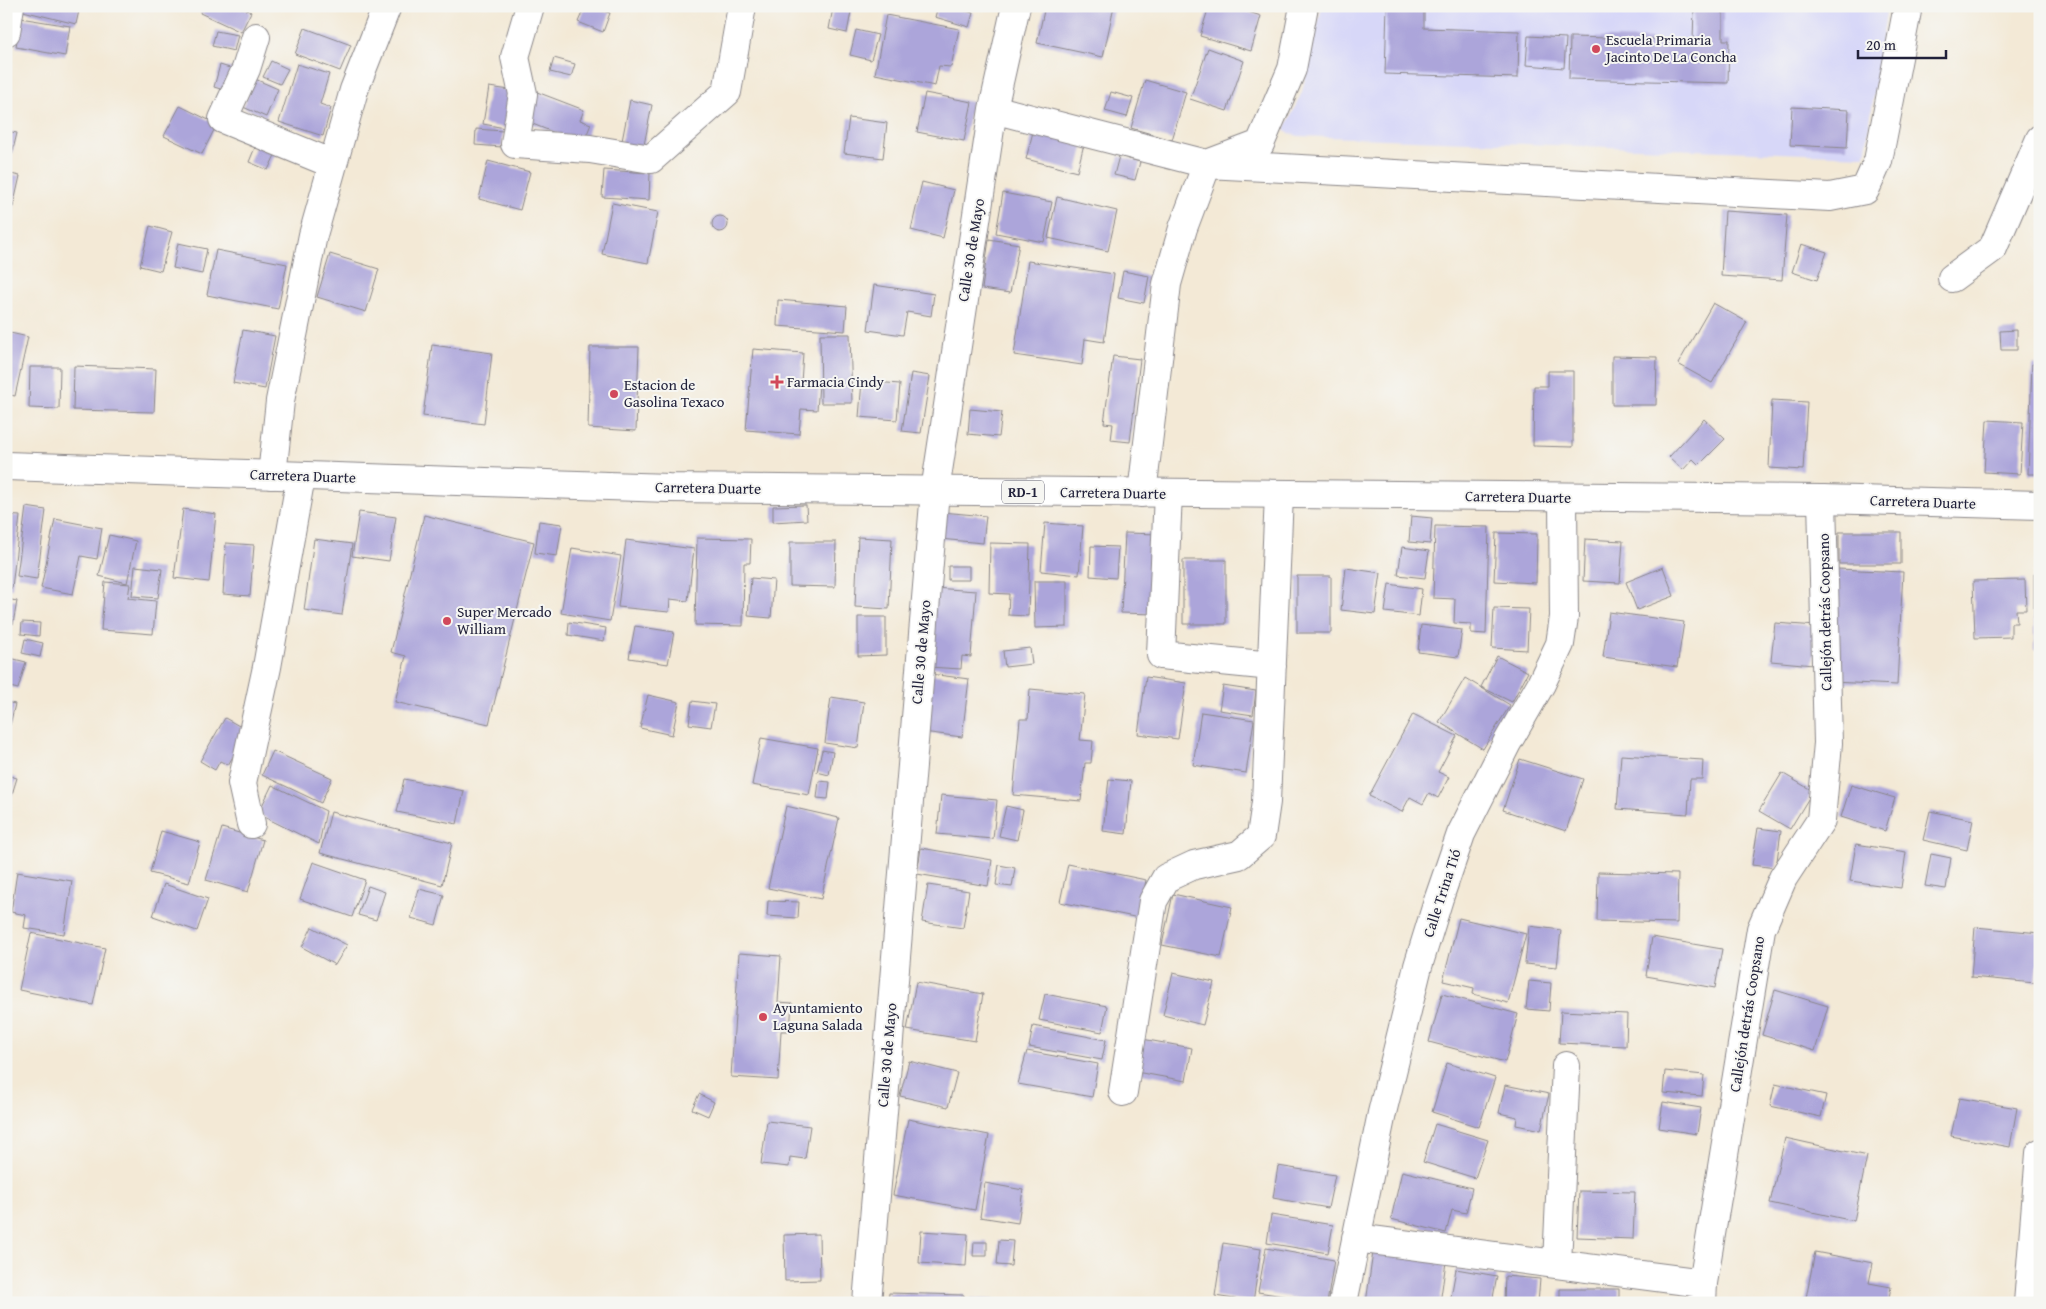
<svg xmlns="http://www.w3.org/2000/svg" width="2046" height="1309" font-family="'Gentium Book Plus',serif">
<style>
.built{fill:#d7d7f8}
.building{fill:#aca5da}
.lines{fill:none;stroke-linecap:round;stroke-linejoin:round}
.street-casing{stroke:#8a8688;stroke-width:30}
.primary-casing{stroke:#8a8688;stroke-width:30}
.street{stroke:#fff;stroke-width:28}
.primary{stroke:#fff;stroke-width:28}
.poi-dot{fill:#d1495b;stroke:#f6f6f2;stroke-width:2}
.labels{text-anchor:middle;stroke-width:4;stroke-linejoin:round;paint-order:stroke}
.shield{fill:#f6f6f2;stroke:#626272;stroke-width:1}
.shield-label{font-size:14px;font-weight:bold;fill:#22223b}
.poi-label{font-size:15px;fill:#22223b;stroke:#f6f6f2;text-anchor:start}
.street-label{font-size:15px;fill:#22223b;stroke:#f6f6f2}
</style>
<rect width="100%" height="100%" fill="#f6f6f2"/>
<filter id="ink" filterUnits="userSpaceOnUse"><feTurbulence type="fractalNoise" baseFrequency=".02" numOctaves="2"/><feDisplacementMap in="SourceGraphic" scale="10" xChannelSelector="R" yChannelSelector="G"/><feConvolveMatrix kernelMatrix="1 2 1 2 8 2 1 2 1" color-interpolation-filters="sRGB"/></filter>
<filter id="wash" filterUnits="userSpaceOnUse"><feTurbulence type="fractalNoise" baseFrequency=".0096" numOctaves="4" result="noise"/><feDisplacementMap in="SourceGraphic" scale="20" xChannelSelector="R" yChannelSelector="G"/><feGaussianBlur stdDeviation="1.12" result="paint"/><feColorMatrix in="noise" values="0 0 0 0 0 0 0 0 0 0 0 0 0 0 0 0 0 1.4 0 .05"/><feComposite in="paint" operator="in"/></filter>
<g filter="url(#wash)">
<rect width="100%" height="100%" fill="#f3e9d6"/>
<path class="built" d="M1322,6h565l-22,150 -567,-20 -14,-5 18,-39z"/>
<g id="blocks">
<path class="building" d="M24,6h56l-4,18 -53,-13z
M203,6h35l13,6 -10,20 -41,-19z
M585,6l25,7 -7,19 -25,-10z
M938,6h11l24,7 -4,14 -34,-10z
M1045,6h69l-11,51 -66,-14z
M1209,6h21l31,10 -10,35 -51,-15z
M1241,6h16l-2,5z
M1387,6h37v22l95,3 -1,47 -133,-4z
M833,8l18,4 -4,21 -18,-4z
M1694,8l29,1v31h6l-1,43 -159,-4 1,-42 123,3z
M886,15l73,14 -8,38 -12,-1 -4,20 -60,-12z
M20,18l50,8 -5,30 -49,-9z
M305,28l46,17 -11,26 -45,-17z
M856,30l22,5 -7,25 -21,-5z
M216,31l22,4 -4,16 -22,-5z
M1528,36l38,2 -2,30 -38,-3z
M1208,48l36,13 -17,50 -37,-12z
M554,58l21,6 -4,13 -21,-5z
M271,61l17,8 -8,15 -17,-7z
M297,64l32,10 -9,30 11,4 -8,28 -44,-14z
M220,65l13,4 -6,22 -13,-4z
M255,79l23,10 -12,28 -23,-10z
M1145,80l41,12 -14,48 -41,-12z
M489,87l21,3 -5,38 -22,-4z
M537,92l47,18 -4,10 11,4 -8,20 -58,-23z
M1111,92l22,6 -6,19 -22,-6z
M925,93l47,9 -8,39 -47,-9z
M630,100l22,5 -9,45 -22,-4z
M180,106l37,18 -15,30 -38,-18z
M1792,107l57,3 -2,38 -57,-3z
M849,118l38,5 -4,35 -39,-5z
M476,129l27,2 -1,16 -27,-2z
M6,131l11,2 -5,21 -6,-2z
M1033,132l51,12 -7,28 -51,-13z
M256,145l20,8 -8,17 -19,-8z
M1119,156l21,6 -5,18 -21,-5z
M488,161l42,11 -10,38 -41,-11z
M604,170l46,3 -1,27 -47,-3z
M6,173l14,3 -7,31 -7,-2z
M922,182l32,8 -11,48 -32,-8z
M1003,193l49,9 -8,40 -48,-9z
M1057,197l60,14 -9,40 -60,-13z
M612,203l46,9 -10,51 -46,-9z
M1725,211l62,4 -5,65 -61,-4z
M712 224a8 8 0 1 1 16 0a8 8 0 1 1-16 0Z
M150,226l22,6 -11,39 -21,-5z
M989,239l30,5 -9,49 -28,-4z
M178,243l29,6 -5,25 -29,-6z
M1801,244l26,8 -10,28 -25,-8z
M216,250l71,14 -9,45 -71,-14z
M330,254l49,15 -13,43 -49,-15z
M1028,261l86,13 -10,68 -19,-3 -3,26 -68,-10z
M1123,271l26,5 -5,27 -26,-5z
M874,285l60,9 -3,22 -24,-4 -4,23 -35,-5z
M778,300l69,6 -2,25 -68,-5z
M1713,303l34,19 -35,61 -34,-19z
M243,330l32,6 -10,53 -32,-6z
M2017,330v20h-16l-1,-19z
M6,332l22,5 -13,59 -9,-2z
M820,334h30l2,69h-31z
M432,345l60,8 -8,71 -61,-8z
M590,347h49l-3,84 -48,-3z
M753,349l50,4 -2,30 18,1 -2,26 -16,-1 -2,25 -53,-4z
M1113,356l27,3 -10,83 -19,-2 2,-16 -9,-1z
M1612,356l45,1 -1,48h-44z
M2032,364l8,1v109h-12z
M74,366l82,3 -2,43 -81,-2z
M30,367h30l-1,42 -30,-1z
M1548,371h25v76l-40,-1 1,-60h14z
M911,373l19,3 -9,57 -19,-2z
M862,381l38,3 -3,36 -38,-3z
M1772,400l35,2 -4,68 -34,-2z
M970,409l32,3 -3,25 -31,-3z
M1704,419l21,20 -26,26 -6,-6 -10,11 -14,-13z
M1987,420l36,2 -3,52 -36,-2z
M806,505l1,15 -34,2v-16z
M26,507l20,3 -9,69 -20,-3z
M183,509l33,5 -7,68 -35,-4z
M359,512l37,5 -7,44 -37,-5z
M942,512l44,4 -3,27 -44,-4z
M6,515l14,1 -8,72h-6z
M424,515l110,27 -45,182 -94,-22 11,-46 -15,-4z
M1411,516l21,2 -2,26 -21,-2z
M55,519l47,9 -5,31 -16,-3 -8,38 -32,-6z
M539,521l23,3 -5,32 -22,-3z
M1045,523l38,3 -4,49 -38,-4z
M1435,526l54,1 -3,107 -15,-1v-9l-17,-1 1,-24 -22,-1z
M1839,532h62v32h-62z
M1125,533l34,1 -4,80 -34,-1z
M1496,533l41,1 -1,49 -42,-2z
M109,535l27,6 -9,42 -28,-7z
M858,537l34,2 -3,70 -34,-2z
M697,538l54,1 -1,24h-6l-1,63 -48,-1z
M314,539l38,5 -10,71 -38,-5z
M1585,539l38,2 -3,42 -37,-2z
M626,540l68,9 -6,52 -18,-2 -1,13 -51,-5z
M790,542h46l-1,45 -45,-1z
M226,543l28,2 -4,51 -27,-2z
M990,543l40,1 -2,72 -20,-1 1,-21 -20,-1z
M1091,546l27,1 -2,31 -26,-2z
M1402,547l27,4 -4,27 -27,-3z
M572,548l49,8 -11,65 -49,-8z
M1183,560h43v64h-43z
M135,566l27,3 -4,29 -26,-2z
M948,566h21v14h-21z
M1663,567l11,29 -37,14 -11,-28z
M1346,568l35,5 -6,41 -34,-4z
M1837,569l66,3 -6,113 -66,-3z
M2034,574h6v76h-6z
M1297,576h34v57h-34z
M751,578l23,2 -3,38 -23,-2z
M2025,580l1,30h-10l1,13h-6v14l-36,1 -2,-57z
M1034,581h33v46l-32,1z
M105,582l25,2 -2,14 28,3 -3,33 -52,-4z
M1389,584l33,5 -3,27 -34,-4z
M934,588l42,3 -5,66 -9,-1 -1,13 -33,-2z
M6,599l11,2 -4,23 -7,-1z
M1494,608l35,1 -2,41 -35,-2z
M1609,612l75,10 -7,45 -74,-10z
M858,617h28v38l-28,1z
M22,622l18,1 -1,13 -18,-2z
M569,622l37,6 -2,13 -36,-6z
M1775,623l42,3 -4,39 -42,-4z
M1421,625l41,5 -4,27 -40,-5z
M635,626l39,6 -6,32 -39,-6z
M25,639l18,4 -3,14 -18,-4z
M1030,648l2,16 -27,3 -2,-16z
M1497,656l31,16 -16,30 -31,-15z
M6,657l20,5 -8,27 -12,-3z
M930,674l39,5 -7,58 -39,-5z
M1146,677l40,6 -8,56 -40,-5z
M1465,678l45,27 -27,44 -44,-27z
M1223,686l33,5 -3,24 -34,-5z
M1030,689l55,5 -5,46 13,1 -2,22h-6l-4,38 -68,-6 7,-76h8z
M648,695l31,7 -7,33 -32,-7z
M831,697l33,5 -6,46 -33,-5z
M692,701l23,3 -4,23 -22,-3z
M6,702l9,2 -5,21 -4,-1z
M1201,712l53,8 -8,53 -53,-8z
M1413,714l44,22 -19,36 11,5 -11,21 -9,-5 -6,11 -13,-7 -8,15 -33,-16z
M225,718l23,13 -20,34 -8,-4 -5,9 -15,-9z
M761,738l57,10 -9,47 -57,-10z
M822,750l11,2 -4,23 -12,-3z
M273,751l59,27 -11,25 -59,-28z
M1621,755l82,5 -1,19h-12l-2,35 -71,-5z
M1520,759l63,20 -17,52 -63,-21z
M1782,773l31,18 -23,38 -31,-18z
M6,775l11,3 -9,29h-2z
M404,779l60,12 -7,33 -60,-12z
M1109,779l22,2 -5,53 -23,-3z
M819,781l11,1 -2,17 -11,-1z
M272,785l54,26 -7,33 -61,-30z
M1851,785l44,13 -10,33 -44,-14z
M941,795l56,5 -4,39 -56,-5z
M786,806l53,12 -18,81 -53,-11z
M1006,806l17,4 -6,30 -18,-4z
M1930,811l43,9 -6,30 -44,-10z
M331,812l121,31 -10,42 -122,-32z
M222,828l41,12 -15,52 -42,-12z
M1758,828l23,3 -5,37 -24,-3z
M161,831l39,11 -11,41 -39,-10z
M1856,844l50,8 -5,36 -51,-7z
M921,848l71,12 -4,26 -71,-12z
M1931,854l20,4 -5,31 -21,-3z
M313,862l52,18 -13,37 -52,-18z
M1068,864l78,16 -7,38 -79,-16z
M999,865l16,3 -3,19 -16,-2z
M17,872l55,9 -8,53 -40,-6 2,-13 -15,-3z
M1598,872l80,2 -1,49 -80,-2z
M164,884l44,15 -11,32 -44,-15z
M928,885l41,6 -6,37 -41,-6z
M368,886l17,6 -9,28 -18,-5z
M419,889l25,6 -8,30 -25,-7z
M1173,894l59,13 -11,50 -59,-12z
M768,901l31,1 -1,16 -31,-2z
M1459,918l67,16 -18,69 -35,-9 1,-6 -31,-7z
M1529,926l32,4 -4,37 -32,-3z
M312,927l35,18 -12,20 -33,-18z
M1975,927l65,6v32h-3l-2,18 -64,-6z
M31,933l74,15 -12,57 -74,-15z
M1652,937l70,12 -7,39 -69,-12z
M739,953l42,3 -3,46 14,1 -2,28h-9l-3,49 -47,-3z
M1173,973l41,9 -11,43 -40,-10z
M1529,981l22,2 -2,28 -23,-2z
M916,982l67,12 -8,47 -68,-11z
M1775,990l53,16 -13,45 -53,-16z
M1045,994l62,12 -5,26 -63,-12z
M1442,994l76,20 -13,48 -76,-20z
M1561,1011l66,3 -1,32 -67,-3z
M1033,1026l73,14 -4,20 -73,-13z
M1142,1039l50,9 -6,33 -50,-9z
M1027,1051l71,13 -6,33 -74,-13z
M909,1061l48,12 -9,34 -48,-11z
M1447,1063l48,15 -16,49 -47,-15z
M1665,1071l39,4 -2,21 -39,-3z
M1775,1084l51,11 -5,22 -51,-11z
M1505,1085l44,9 -8,36 -25,-5 1,-8 -18,-4z
M699,1094l15,8 -6,14 -16,-7z
M1959,1098l58,10 -7,39 -59,-11z
M1663,1102l38,6 -4,26 -38,-6z
M908,1119l81,16 -14,75 -82,-15z
M767,1121l43,5 -5,33 -15,-2 -1,10 -28,-3z
M1435,1124l53,16 -13,38 -52,-16z
M1785,1138l82,18 -13,65 -84,-18z
M1278,1166l57,9 -7,33 -55,-10z
M1402,1171l70,17 -6,25 -14,-3 -6,23 -55,-14z
M985,1183l38,7 -5,33 -38,-6z
M1579,1191l56,1 -2,47 -56,-2z
M1271,1215l62,10 -5,28 -61,-10z
M921,1231l47,3 -2,32 -47,-3z
M819,1234l1,46 -35,1 -1,-46z
M999,1240l14,1 -2,25 -14,-1z
M974,1242h13v14h-14z
M1223,1243l38,6 -8,53 -38,-6z
M1266,1248l68,12 -7,43 -69,-11z
M1373,1252l73,10 -6,41h-74z
M1815,1252l58,11 -4,20 22,4 -3,16h-83z
M1456,1269l41,7 -5,27h-42z
M1505,1276l35,3 -2,24h-34z
M1560,1289h59v14h-59z
M889,1293l75,2v8h-76z
M971,1298l40,3v2h-40z
M1261,1298l20,4v1h-21z"/>
</g>
</g>
<g filter="url(#ink)">
<use href="#blocks" fill-opacity="0" stroke="#8a8688" stroke-width="1"/>
<g class="lines">
<defs>
<path id="street" d="M530,6l-15,51 8,37 -8,50 75,5 61,10 76,-67 15,-86
M6,32l4,-26
M256,37l-10,32 -23,50 110,45
M993,109l214,55 623,33 35,-7 13,-29 30,-155
M1952,278l41,-30 47,-109
M272,475l8,-74 33,-166 41,-145 33,-84
M1142,493l25,-209 16,-56 24,-64 53,-20 32,-75 12,-63
M1168,493l-7,162 111,11
M251,824l-9,-41 25,-116 34,-191
M1123,1092l30,-191 13,-23 28,-13 45,-10 22,-19 5,-34 13,-307
M1356,1238l347,45
M1557,1264l9,-198
M867,1303l68,-812 58,-382 23,-103
M1343,1303l39,-190 36,-147 21,-68 22,-64 46,-91 34,-59 19,-40 4,-27 -1,-119
M1702,1303l1,-20 58,-354 22,-51 38,-58 7,-77 -6,-244
M2028,1303l12,-150"/>
<path id="primary" d="M6,466l663,22 1153,11 218,6"/>
</defs>
<use href="#street" class="street-casing"/>
<use href="#primary" class="primary-casing"/>
<use href="#street" class="street"/>
<use href="#primary" class="primary"/>
</g>
</g>
<g class="poi-dot">
<circle cx="1596" cy="49" r="5"/>
<path d="M774.5 374.5h5v5h5v5h-5v5h-5v-5h-5v-5h5z"/>
<circle cx="614" cy="394" r="5"/>
<circle cx="447" cy="621" r="5"/>
<circle cx="763" cy="1017" r="5"/>
</g>
<g class="labels">
<rect class="shield" x="1002" y="480.5" width="42" height="23" rx="4"/>
<g class="shield-label">
<text x="1023" y="497">RD-1</text>
</g>
<g class="poi-label">
<text x="1606" y="45">Escuela Primaria<tspan x="1606" dy="17">Jacinto De La Concha</tspan></text>
<text x="787" y="387">Farmacia Cindy</text>
<text x="624" y="390">Estacion de<tspan x="624" dy="17">Gasolina Texaco</tspan></text>
<text x="457" y="617">Super Mercado<tspan x="457" dy="17">William</tspan></text>
<text x="773" y="1013">Ayuntamiento<tspan x="773" dy="17">Laguna Salada</tspan></text>
</g>
<g class="street-label">
<text transform="translate(971 250) rotate(-81)" y="5">Calle 30 de Mayo</text>
<text transform="translate(303 476) rotate(2)" y="5">Carretera Duarte</text>
<text transform="translate(708 488) rotate(1)" y="5">Carretera Duarte</text>
<text transform="translate(1113 493) rotate(1)" y="5">Carretera Duarte</text>
<text transform="translate(1518 497) rotate(1)" y="5">Carretera Duarte</text>
<text transform="translate(1923 502) rotate(2)" y="5">Carretera Duarte</text>
<text transform="translate(1825 612) rotate(-91)" y="5">Callejón detrás Coopsano</text>
<text transform="translate(921 652) rotate(-85)" y="5">Calle 30 de Mayo</text>
<text transform="translate(1442 893) rotate(-72)" y="5">Calle Trina Tió</text>
<text transform="translate(1747 1014) rotate(-81)" y="5">Callejón detrás Coopsano</text>
<text transform="translate(887 1055) rotate(-85)" y="5">Calle 30 de Mayo</text>
</g>
</g>
<rect width="2046" height="1309" fill="none" stroke="#f6f6f2" stroke-width="25"/>
<path d="M1858 50v8h88v-8" fill="none" stroke="#22223b" stroke-width="2.5"/>
<text x="1866" y="50" font-size="15" fill="#22223b" stroke="#f6f6f2" stroke-width="4" paint-order="stroke">20 m</text>
</svg>
